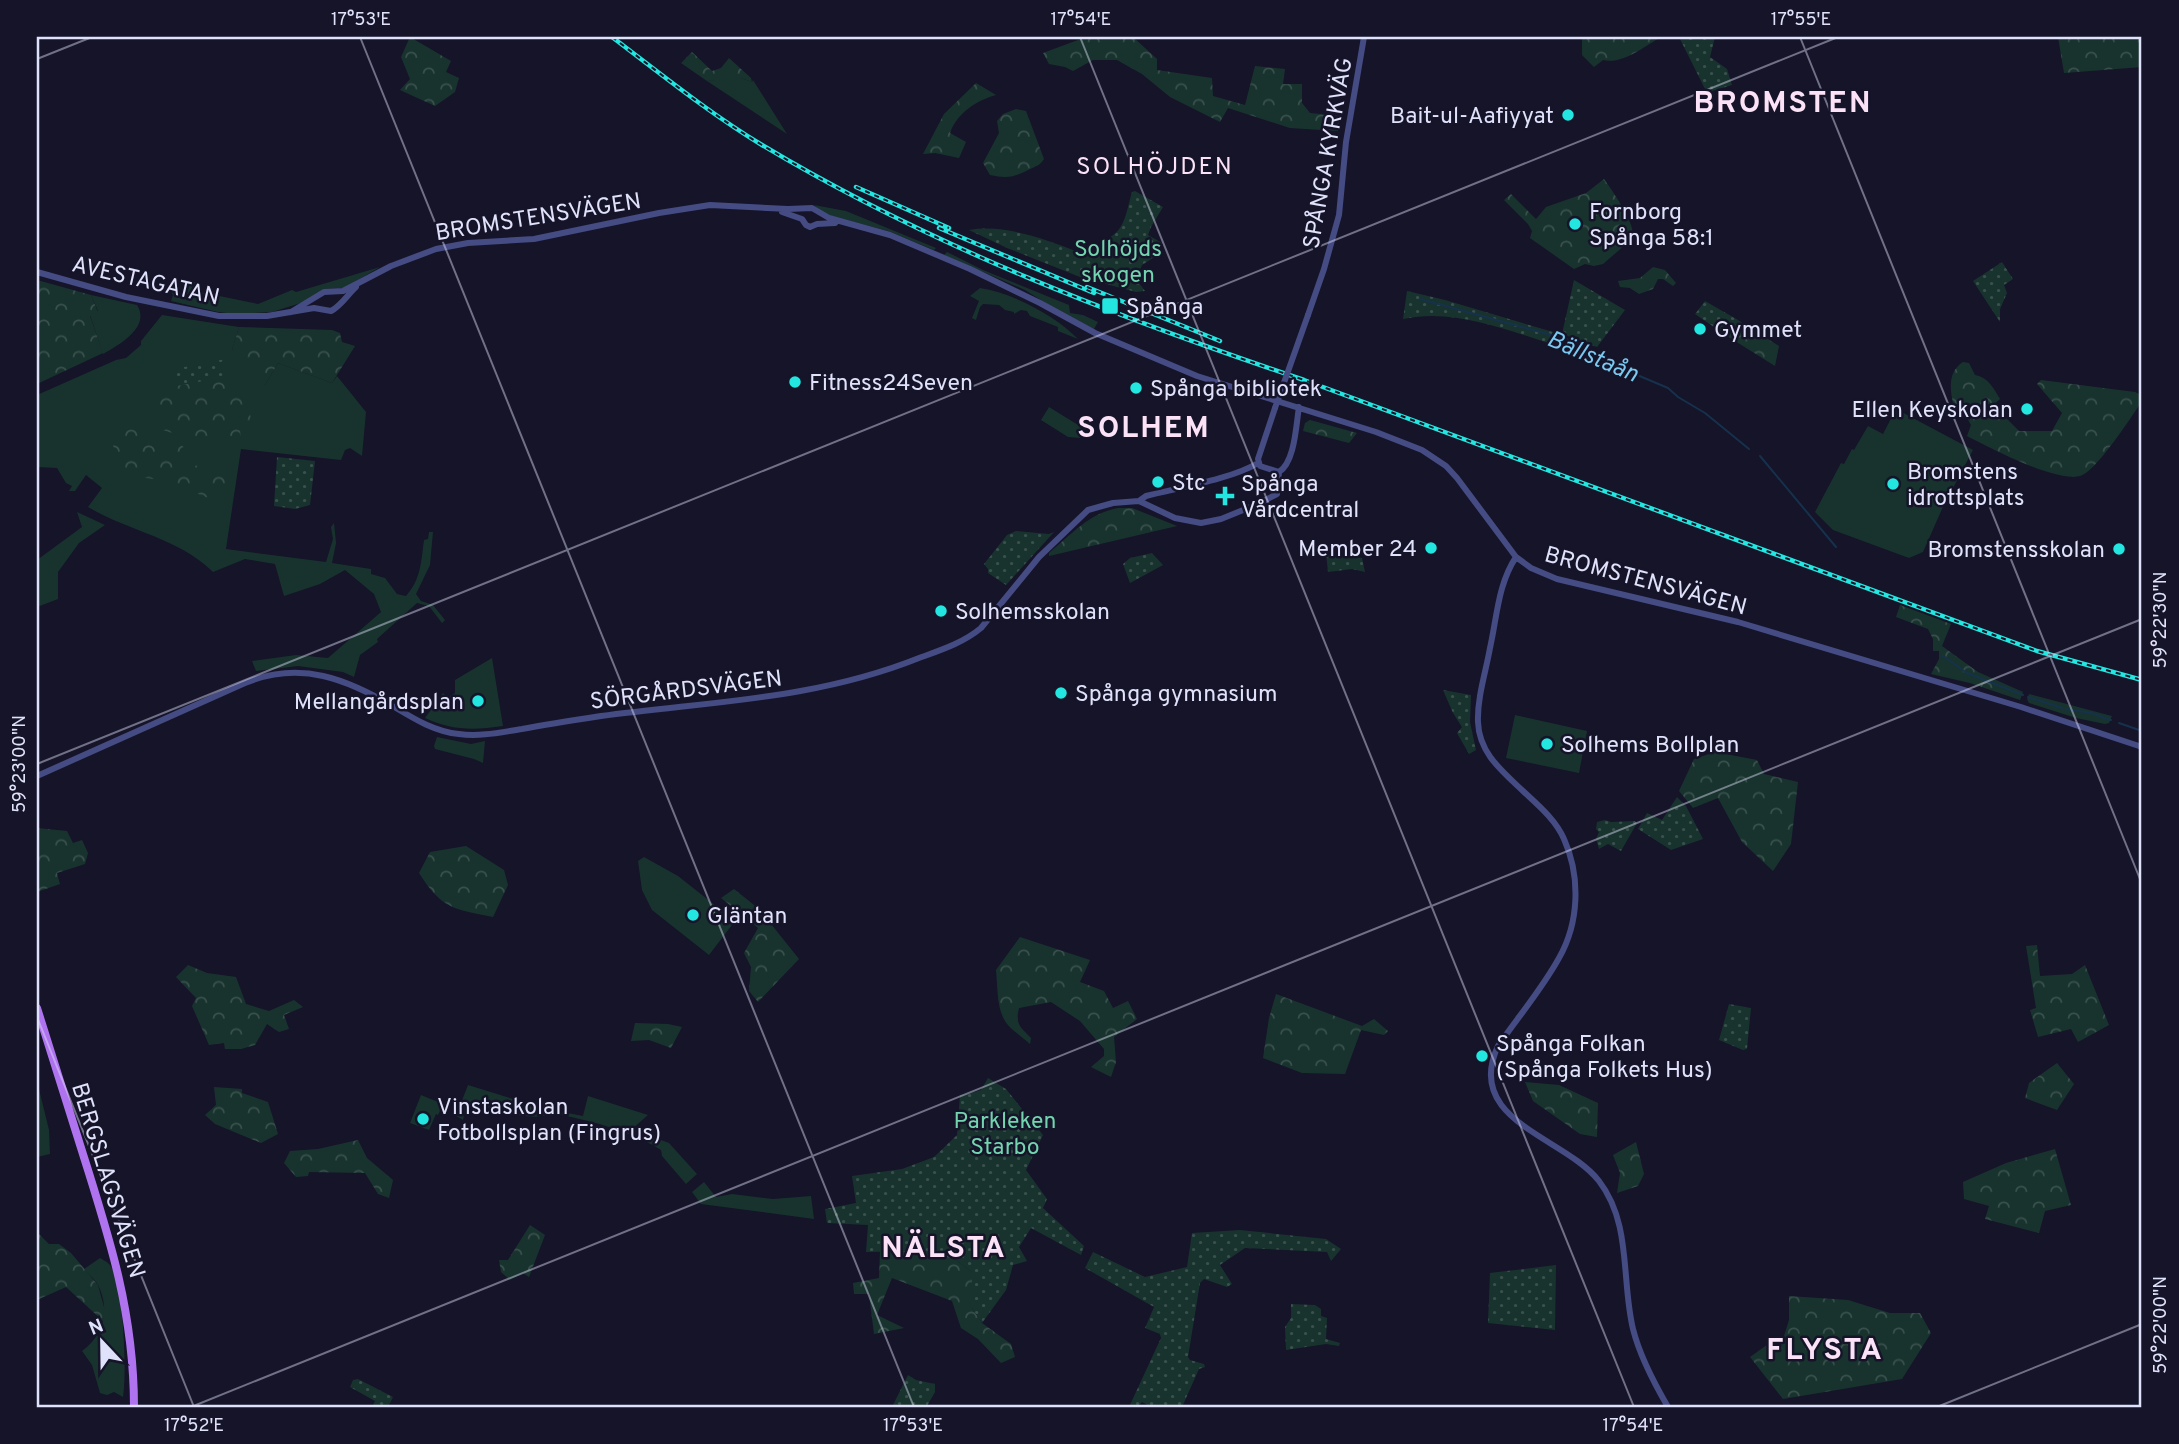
<svg xmlns="http://www.w3.org/2000/svg" width="2179" height="1444" font-family="Overpass,sans-serif">
<style>
.grass{fill:#18332e}
.forest{fill:url(#forest-crowns)}
.park{fill:url(#park-dots)}
.lines{fill:none;stroke-linecap:round;stroke-linejoin:round}
.stream{stroke:#16314c;stroke-width:2}
.minor{stroke:#454b83;stroke-width:6}
.major{stroke:#b073ef;stroke-width:8}
.rail-casing{stroke:#22e6df;stroke-width:4.5}
.rail{stroke:#151429;stroke-width:2;stroke-dasharray:5;stroke-linecap:butt}
.minor-bridge{stroke:#454b83;stroke-width:6}
.ticks{fill:none;stroke:#e0e1fb;stroke-width:2;stroke-opacity:0.45}
.poi-dot{fill:#22e6df;stroke:#151429;stroke-width:2.5}
.labels{text-anchor:middle;stroke-width:5;stroke-linejoin:round;paint-order:stroke}
.poi-label{font-size:23px;fill:#e0e1fb;stroke:#151429;text-anchor:start}
.street-label{font-size:23px;fill:#e0e1fb;stroke:#151429}
.park-label{font-size:23px;fill:#73d5af;stroke:#151429}
.neighbourhood-label{font-size:24px;letter-spacing:2px;fill:#fce2f6;stroke:#151429}
.water-label{font-size:24px;font-style:italic;fill:#7ac9f0;stroke:#151429}
.district-label{font-size:30px;font-weight:bold;letter-spacing:2px;fill:#fce2f6;stroke:#151429}
.neatline{fill:none;stroke:#e0e1fb;stroke-width:2.5}
.ticks-label{font-size:18px;text-anchor:middle;fill:#e0e1fb}
</style>
<defs>
<pattern id="forest-crowns" width="20" height="18" patternUnits="userSpaceOnUse" patternTransform="scale(1.75)"><rect width="20" height="18" fill="#18332e"/><path d="M2 6a3 3 0 1 1 6 0M12 15a3 3 0 1 1 6 0" fill="none" stroke="#39504d"/></pattern>
<pattern id="park-dots" width="8" height="8" patternUnits="userSpaceOnUse" patternTransform="scale(1.75)"><rect width="8" height="8" fill="#18332e"/><path d="M2 2h.1M6 6h.1" fill="none" stroke="#39504d" stroke-width="1.8" stroke-linecap="round"/></pattern>
</defs>
<rect width="100%" height="100%" fill="#151429"/>
<path class="grass" d="M730,78h11l11,4 1,-2 34,54 -80,-53z
M814,205l32,6 90,37 -2,2 -46,-19 -64,-17z
M947,252l36,18 86,35 1,8 13,2 15,7 -4,7 -21,-9 -48,-30 -81,-35z
M380,267l-36,21 -20,1 -20,13 -32,10 -36,2 -18,-2 -47,-11 2,-6 -3,-5 12,4 5,-12h9l-1,9 63,13 34,-14 4,2z
M980,288c33,5 76,28 98,51l-20,-8v-4l-28,-11 -3,-5 -6,-1 -7,4v-2l-9,-2 -6,-5 -16,-1 -3,3 -4,13 -4,-2 7,-17 -9,-5z
M91,295l46,10c14,22 -18,40 -34,49l-13,-39 8,-4z
M162,315l77,12 -7,23 33,35 13,-22 54,20 5,-7 29,36 -4,44 -12,-8 -5,2 -4,10 -100,-11 -15,100 100,13 7,-23 -2,-12 3,-4 2,20 -4,20 39,6v5l14,4 12,16 9,2c15,-17 15,-34 18,-56l4,-1 1,-7h4l-3,33 -14,29 5,7 12,4 12,15 -3,3 -13,-17 -12,-3 -40,36 1,3 -18,13 -6,22 -11,-5 -45,-6 -42,5 -4,-10 44,-6 32,3 53,-46 -7,-18 -29,-24 -25,14 -36,12 -9,-32 -30,-5 -32,13c-36,-35 -83,-40 -125,-65l14,-19 -16,-13 -11,16h-6l3,-5 -6,-3 -9,-15 -20,-1v-72l79,-35 10,-2 15,-13v-4z
M1049,407l34,21v7l-2,3 -13,-1 -27,-17z
M1896,409l77,41 -31,59 -19,43 -14,6 -76,-28 -18,-18 26,-49 3,1 8,-15 2,1 14,-24 15,8z
M77,512l28,13 -26,18 -21,29v27l-21,8v-47l45,-33z
M492,658l11,68c-29,4 -50,5 -78,-8l18,-25 5,4 7,-4v-13z
M2029,694l83,22 -3,7 -4,1 -29,-6 -47,-15 -2,-4z
M1515,715l72,16 -8,42 -73,-15z
M437,737l34,7 14,-3 -2,22 -9,-4 -39,-10 -1,-3z
M644,857l34,19 57,45 -26,34 -57,-45 -10,-20 -4,-29z
M37,1081l12,49 1,24 -13,3z
M468,1085l74,23 41,8 5,-20 60,19 -16,14 37,14 28,31 -11,10 -24,-28 -1,-6c-32,-20 -72,-30 -110,-37 -21,11 -61,-6 -84,-11l-4,18 -7,-4z
M421,1095l22,9 -5,11 -2,-1 -7,16 -19,-7z
M704,1182l12,15 16,-3 41,5 38,-3 3,23 -113,-15 -9,-12z
M100,1258c3,2 6,3 9,6 15,16 18,110 14,133l-9,-5 -7,3 -7,-2 -8,-28 -10,-14c21,-15 28,-40 17,-64 -3,-7 -10,-12 -15,-18z"/>
<path class="forest" d="M410,37l41,24 -5,11 13,6 -4,14 -20,14 -35,-16 10,-11 -9,-22z
M1086,37h47l24,22v11l55,8 1,18 32,9 10,-39 30,3 -2,15h19v19l8,10 30,3 -2,15 -48,-3 -62,-20 -8,14 -50,-25 -28,-23 -25,-14h-24l-20,11 -8,-4 -16,-3 -6,-11z
M1582,37h79c-16,9 -39,28 -58,23l-9,7 -12,-12z
M2058,37h84v30l-78,6z
M692,52l20,19 9,-3 8,-10 22,20 1,4 -11,-4 -34,3 -26,-18z
M976,83l20,12c-19,5 -39,18 -46,38l16,9 -7,16 -24,-5 -12,1 21,-40z
M1016,109l10,2 18,48c-4,6 -7,7 -14,10 -16,8 -22,10 -40,6l-7,-12 16,-30 -2,-12 6,-7z
M1604,179c9,13 31,43 29,59l-30,26 -9,2 -9,-2 -11,5 -44,-31 2,-7 -4,-7 -24,-24 7,-6 25,25 10,-12 40,-14z
M1653,267l12,3 11,13 -3,3 -10,-7h-5l-5,10 -14,5 -9,-6 -10,-1 -2,-6 22,-3z
M37,280l54,15 7,17 -8,4 13,37 -66,31z
M1738,320l41,26 -4,20 -48,-30z
M239,327l93,3 8,3 2,9 13,4 -23,37 -54,-20 -13,22 -27,-19 -6,-16z
M1963,362l6,1 6,12c13,2 19,14 25,24l-7,6 26,26h33l10,-18 -25,-29 4,-4 94,12 6,3 1,6c-10,15 -47,72 -62,75 -26,6 -89,-28 -113,-40l4,-11 -4,-7 -5,-3 1,-5 -9,-3c-4,-16 -7,-35 9,-45z
M228,381c10,12 25,27 23,44l-11,4 1,15 -32,1 -49,-16c-9,-14 -5,-35 7,-46z
M1310,420l47,13 -8,10 -46,-12 2,-8z
M112,423l70,22 12,20 33,9c3,6 3,10 2,17 -3,22 -40,-3 -52,-7 -15,-5 -33,-6 -50,-8l-19,-41z
M1118,508h14l45,18 -128,30v-3c22,-18 40,-40 69,-45z
M1900,605l51,19 -9,22 36,26 45,20 -3,8 -50,-17 -39,-9 8,-15v-8h-6v-12l-5,-10 -32,-12z
M1715,752l42,8 7,14 34,8 -7,62 -18,27 -31,-29 -24,-44 -25,10 -14,-17 15,-32z
M37,828l30,3 6,12 9,-3 6,13 -3,11 -28,9 3,11 -23,8z
M466,846l38,24 4,15 -15,32c-40,-8 -51,-8 -74,-44l11,-21z
M734,889l25,20 40,50 -41,43 -9,-11 2,-24 -7,-14 14,-25 -37,-30z
M1020,937l70,23 -10,22 24,9 9,17 15,-7 9,18 -23,18 2,25 -5,15 -20,-10 13,-11v-7l-24,-28 -29,-19 -32,6c-4,16 1,19 12,30l-1,6c-6,-6 -17,-13 -22,-19 -12,-14 -10,-37 -12,-55z
M2037,945l3,31 32,-2 13,-9 24,60 -31,17 -7,-13 -33,8 -8,-27 6,-2 -10,-62z
M188,965l19,8 29,4 10,27 23,7 25,-11 9,7 -19,8 5,14 -10,3 -12,-8 -12,21 -14,4h-16l-1,-6 -15,2 -17,-39 4,-8 -20,-21z
M1276,994l86,32 12,-7 14,12 -4,4 -23,-5 -16,44 -43,-1 -39,-15 6,-40z
M635,1023l33,1 14,3 -11,21 -22,-8 -18,1z
M2057,1063l17,21 -17,26 -32,-12 4,-15z
M1525,1082l34,3 39,18 -1,34 -17,-3 -47,-33z
M214,1087l28,2v4l26,9 10,32 -17,9 -46,-19 -10,-9 11,-10z
M358,1140l9,18 26,22 -4,18 -11,-4 -13,-21 -56,-1 -1,4 -12,1 -12,-14 6,-12 28,-2z
M1636,1142l8,32 -6,12 -21,7 3,-20 -7,-18z
M2055,1149l16,56 -26,6 -6,22 -54,-14 4,-13 -25,-7 -1,-17 43,-19z
M530,1225l15,10 -16,42 -6,-4 -13,7 -9,-8 -2,-12h9z
M37,1232l12,12h10l12,9 27,32 7,26 -2,10 -37,-34 -29,13z
M880,1251h33l42,8 17,13v36l10,15 29,21 4,13 -14,6 -23,-24 -17,-11 -9,-27 -60,-23 -15,37 27,13 -30,6 -5,-40h-15l-1,-11 26,-5z
M1789,1296l59,4 42,13h30l11,20 -29,46 -119,20 -33,-42 21,-15 13,-6 5,-16z"/>
<path class="park" d="M1679,37h36l-5,20 17,12 5,16 -23,7 -4,-3z
M1135,191l28,16 -12,20 -3,8 14,8 -6,13 -14,9 -6,14 9,12 -9,1 -56,-15 -73,-29 -38,-18c42,-7 86,14 124,27l10,-17c22,-6 23,-28 29,-48z
M2002,262l11,17 -9,6 3,8 -7,16v13l-27,-41z
M1574,280l51,30 -28,37 -35,-13z
M1407,291l38,9 108,32 -2,12c-47,-15 -98,-36 -148,-25z
M1705,301l33,19 -11,16 -32,-22z
M226,359l-2,20 -16,1 -31,6 -3,-17z
M277,457l38,4 -5,44 -15,4 -21,-3z
M1016,531l33,3 5,-2 -48,53 -18,-12v-4l-4,-5 23,-29z
M1152,553l11,12 -33,18 -7,-19 7,-6z
M1326,553l36,5 3,14 -13,-3 -24,3z
M1443,690l28,5 -1,27 6,28 -7,4 -12,-21 5,-6 -9,-14z
M1677,797l9,9 17,33 -32,11 -33,-21 9,-16 15,7z
M1605,820l6,2 24,-1 2,2 -16,28 -13,-7 -9,5 -3,-10 3,-7 -3,-3 1,-7z
M1729,1004l22,4 -4,41 -4,1 -24,-10z
M988,1078l18,11 37,46 -17,35 21,29 -4,9 41,38 -3,9 -50,-27 -12,19 8,14 -14,4 -7,25 -24,33 -10,-15v-36l-17,-13 -42,-8 -47,1 2,-27 -41,-2 -2,-14 31,-6 -4,-27 50,-7 32,-12 23,-22 3,-40 8,-1 13,-4z
M1240,1230l86,9 15,10 -10,12 -4,-9 -82,-4 -25,17 12,19 -5,3 -23,-8 -4,4 -12,74 2,3 14,4 1,3 -6,2 -17,38h-31l-9,-5 -4,5h-9l32,-69 -1,-4 -15,-6 9,-21 -69,-39 8,-16 52,25 42,-10 5,-34z
M1556,1265l-1,65 -67,-7 2,-50z
M1291,1304l24,1 6,4v7l6,2 -1,21 14,4 -1,3 -13,-2 -40,6 -1,-23 6,-9z
M908,1375l8,5 19,4v8l-8,14 -35,1z
M358,1379l35,18 -5,10h-16l3,-6 -25,-14 3,-7z"/>
<g class="lines">
<path class="stream" d="M1420,299l153,42 15,7 16,13 64,27 10,9 27,16 44,36
M1760,456l76,91
M1943,656l24,17 56,22
M2028,697l34,11
M2066,709l25,4 20,7
M2119,723l23,8"/>
<path class="minor" d="M782,212l20,7 4,6 4,2 7,-3 18,-1
M37,272l89,25 93,19h48l47,-8 17,3c10,-5 17,-17 25,-24
M291,312l33,-20 19,-1 48,-25 45,-17 32,-6 66,-4 125,-26 51,-8 78,4 24,-1 17,10 61,17 80,34 70,34 55,30 102,43 179,56 46,18 24,16 11,12 59,79 15,11 26,11 181,43 283,85 121,40
M1308,315l16,-46 15,-54 7,-73 18,-105
M1275,408l-17,51 2,7 19,6
M1279,472c16,-10 17,-47 20,-65
M1139,501l7,-5c31,-8 86,-17 112,-33
M1516,557c-18,27 -19,60 -26,91 -4,23 -13,50 -12,74 1,31 24,49 45,69 15,14 33,29 41,48 17,38 15,84 -5,119 -17,31 -41,59 -61,88 -35,75 67,91 101,135 33,43 22,99 34,148 7,28 21,54 35,78
M37,776l208,-93c56,-23 102,-4 151,25 20,12 40,24 63,26 21,3 43,-2 63,-5 27,-5 53,-9 79,-13 110,-15 213,-16 318,-58 22,-8 44,-15 62,-30l58,-71 49,-47 25,-7 26,-2 36,17 26,5 20,-4 37,-15 19,-10 2,-22"/>
<path class="major" d="M37,1008c15,47 30,95 45,143 28,88 52,163 52,256"/>
<defs>
<path id="rail" d="M612,37c49,37 97,76 150,108 170,102 355,172 542,235l733,271 105,29
M856,187l93,41
M939,228l155,65
M1087,287l133,54"/>
</defs>
<use href="#rail" class="rail-casing"/>
<use href="#rail" class="rail"/>
<path class="minor-bridge" d="M1275,408l33,-93"/>
</g>
<path class="ticks" d="M360,37l554,1370M1080,37l554,1370M1800,37l342,847M37,59l55,-22M37,764l1801,-727M37,1017l157,390M191,1407l1951,-788M1937,1407l205,-83"/>
<g class="poi-dot">
<circle cx="1568" cy="115" r="7"/>
<circle cx="1575" cy="224" r="7"/>
<rect x="1101" y="297" width="18" height="18" rx="3.5"/>
<circle cx="1700" cy="329" r="7"/>
<circle cx="795" cy="382" r="7"/>
<circle cx="1136" cy="388" r="7"/>
<circle cx="2027" cy="409" r="7"/>
<circle cx="1158" cy="482" r="7"/>
<circle cx="1893" cy="484" r="7"/>
<path d="M1221.5 485.5h7v7h7v7h-7v7h-7v-7h-7v-7h7z"/>
<circle cx="1431" cy="548" r="7"/>
<circle cx="2119" cy="549" r="7"/>
<circle cx="941" cy="611" r="7"/>
<circle cx="1061" cy="693" r="7"/>
<circle cx="478" cy="701" r="7"/>
<circle cx="1547" cy="744" r="7"/>
<circle cx="693" cy="915" r="7"/>
<circle cx="1482" cy="1056" r="7"/>
<circle cx="423" cy="1119" r="7"/>
</g>
<g class="labels">
<g class="poi-label">
<text x="1554" y="123" text-anchor="end">Bait-ul-Aafiyyat</text>
<text x="1589" y="219">Fornborg<tspan x="1589" dy="26">Spånga 58:1</tspan></text>
<text x="1126" y="314">Spånga</text>
<text x="1714" y="337">Gymmet</text>
<text x="809" y="390">Fitness24Seven</text>
<text x="1150" y="396">Spånga bibliotek</text>
<text x="2013" y="417" text-anchor="end">Ellen Keyskolan</text>
<text x="1907" y="479">Bromstens<tspan x="1907" dy="26">idrottsplats</tspan></text>
<text x="1172" y="490">Stc</text>
<text x="1241" y="491">Spånga<tspan x="1241" dy="26">Vårdcentral</tspan></text>
<text x="1417" y="556" text-anchor="end">Member 24</text>
<text x="2105" y="557" text-anchor="end">Bromstensskolan</text>
<text x="955" y="619">Solhemsskolan</text>
<text x="1075" y="701">Spånga gymnasium</text>
<text x="464" y="709" text-anchor="end">Mellangårdsplan</text>
<text x="1561" y="752">Solhems Bollplan</text>
<text x="707" y="923">Gläntan</text>
<text x="1496" y="1051">Spånga Folkan<tspan x="1496" dy="26">(Spånga Folkets Hus)</tspan></text>
<text x="437" y="1114">Vinstaskolan<tspan x="437" dy="26">Fotbollsplan (Fingrus)</tspan></text>
</g>
<g class="street-label">
<text transform="translate(1327 153) rotate(-80)" y="8">SPÅNGA KYRKVÄG</text>
<text transform="translate(538 216) rotate(-9)" y="8">BROMSTENSVÄGEN</text>
<text transform="translate(146 280) rotate(13)" y="8">AVESTAGATAN</text>
<text transform="translate(1646 580) rotate(15)" y="8">BROMSTENSVÄGEN</text>
<text transform="translate(686 689) rotate(-7)" y="8">SÖRGÅRDSVÄGEN</text>
<text transform="translate(109 1180) rotate(73)" y="8">BERGSLAGSVÄGEN</text>
</g>
<g class="park-label">
<text x="1118" y="256">Solhöjds<tspan x="1118" dy="26">skogen</tspan></text>
<text x="1005" y="1128">Parkleken<tspan x="1005" dy="26">Starbo</tspan></text>
</g>
<g class="neighbourhood-label">
<text x="1155" y="174">SOLHÖJDEN</text>
</g>
<g class="water-label">
<text transform="translate(1593 356) rotate(23)" y="8">Bällstaån</text>
</g>
<g class="district-label">
<text x="1783" y="112">BROMSTEN</text>
<text x="1144" y="437">SOLHEM</text>
<text x="944" y="1257">NÄLSTA</text>
<text x="1825" y="1359">FLYSTA</text>
</g>
</g>
<rect width="2179" height="1444" fill="none" stroke="#151429" stroke-width="77"/>
<g transform="translate(102 1342) rotate(338)" stroke="#151429" stroke-width="5" paint-order="stroke">
<path d="M0-5L12 26L0 18L-12 26Z" fill="#e0e1fb"/>
<text y="-10" font-size="19" font-weight="bold" text-anchor="middle" fill="#e0e1fb">N</text>
</g>
<rect x="38" y="38" width="2102" height="1368" class="neatline"/>
<g class="ticks-label">
<text x="361" y="25">17°53'E</text>
<text x="1081" y="25">17°54'E</text>
<text x="1801" y="25">17°55'E</text>
<text transform="translate(2160 620) rotate(-90)" y="6">59°22'30"N</text>
<text transform="translate(19 764) rotate(-90)" y="6">59°23'00"N</text>
<text transform="translate(2160 1325) rotate(-90)" y="6">59°22'00"N</text>
<text x="194" y="1431">17°52'E</text>
<text x="913" y="1431">17°53'E</text>
<text x="1633" y="1431">17°54'E</text>
</g>
</svg>
